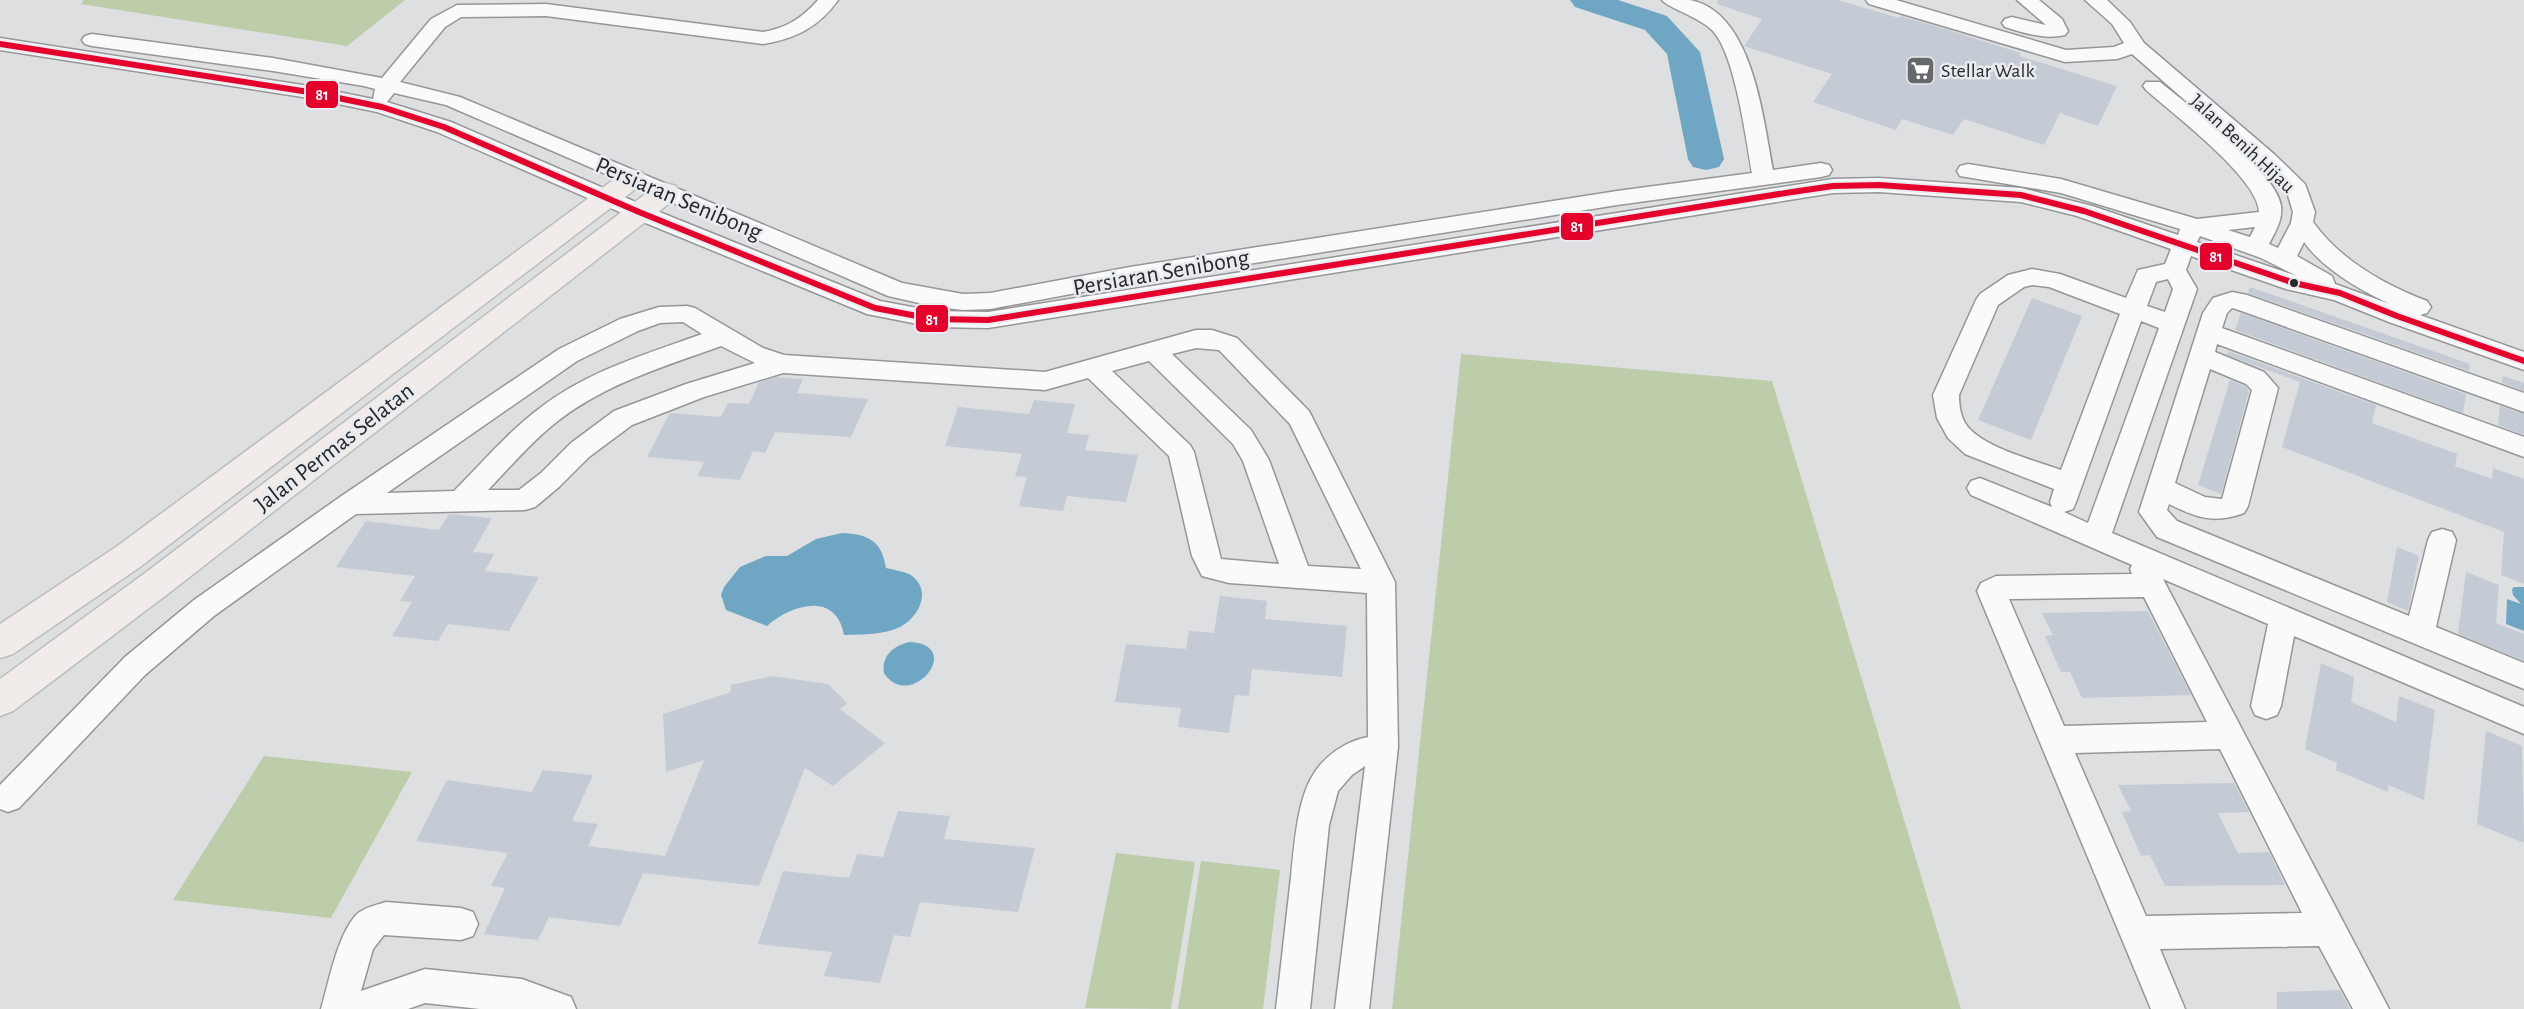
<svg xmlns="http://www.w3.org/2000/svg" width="2524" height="1009" font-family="'Alegreya Sans',sans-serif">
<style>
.green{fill:#bdcca9}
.water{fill:#6ea6c3}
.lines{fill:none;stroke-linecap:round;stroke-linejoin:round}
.river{fill:#6ea6c3;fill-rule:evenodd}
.building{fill:#c4cbd4}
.minor-casing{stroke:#959698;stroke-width:3}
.major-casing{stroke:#bcbdbe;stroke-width:3}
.minor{fill:#fafafa;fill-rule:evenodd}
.major{fill:#f1ecea;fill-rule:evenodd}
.bus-1-casing{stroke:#e8ebf0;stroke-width:10}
.bus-1{stroke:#e4002b;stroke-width:6}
.bus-dot{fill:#27282a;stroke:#e8ebf0;stroke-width:2}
.labels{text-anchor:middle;stroke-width:5;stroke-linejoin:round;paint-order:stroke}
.far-poi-label{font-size:20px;fill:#27282a;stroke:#e8ebf0;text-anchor:start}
.far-street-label{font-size:20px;fill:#27282a;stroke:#e8ebf0}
.street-label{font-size:24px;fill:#27282a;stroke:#e8ebf0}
.line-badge{stroke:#e8ebf0;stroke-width:2}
.badge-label{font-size:16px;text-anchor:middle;font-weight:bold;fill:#fff}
</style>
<rect width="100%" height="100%" fill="#dddfe1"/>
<path class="green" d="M84,0h321l-58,46 -266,-42z
M1461,354l311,27 189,628h-569z
M264,756l148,16 -81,146 -158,-18z
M1116,853l79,9 -24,147 -86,-1z
M1201,861l79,9 -17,139h-85z"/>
<path class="water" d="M842,533c26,1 40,8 44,35 8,2 16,3 23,6 24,14 11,43 -9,53 -16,8 -37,7 -56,8 -8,-45 -54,-30 -77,-9l-41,-16 -5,-15 3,-8 16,-20 26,-11h21l29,-17z
M2514,587h10v44l-18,-7 1,-25 14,5 -8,-9 -1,-6z
M910,642c56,3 0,71 -26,31 -3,-17 10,-28 26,-31z"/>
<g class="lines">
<path class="river" d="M1570,0h48l49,16 33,36 24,107 -5,8 -13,3 -13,-3 -5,-8 -21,-105 -22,-24 -70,-23z"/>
</g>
<path class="building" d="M1717,0h121l61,18 1,-2 35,10 86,27 -2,3 98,30 -19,40 -38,-13 -16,32 -80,-26 -11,16 -51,-16 -6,11 -83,-28 19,-28 -88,-28 18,-27 -45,-15z
M2250,287l220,77 -1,7 -221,-78z
M2032,298l50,18 -51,124 -53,-20z
M2241,313l225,81 -3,19 -228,-83z
M2228,351l148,54 -4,18 85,31 -2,12 37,13 1,-11 31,11v105l-23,-9 3,-43 -222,-85 18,-65 -73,-27z
M2503,376l21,7v8l-22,-8z
M777,377l26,2 -6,14 71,6 -17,38 -76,-5 -10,21 -12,-2 -13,29 -43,-4 7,-14 -57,-5 23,-44 51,4 7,-14 21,1 10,-22z
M2230,380l15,6 4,5 -28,103 -23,-9z
M1034,400l41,4 -8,29 22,2 -4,15 53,5 -12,47 -59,-6 -4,15 -44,-5 8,-29 -12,-1 7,-22 -77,-8 13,-39 71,7z
M2500,406l24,8v21l-26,-10z
M449,514l43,4 -19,34 21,2 -9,17 54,6 -30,54 -61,-7 -10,17 -46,-5 20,-34 -12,-1 15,-25 -79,-9 30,-46 73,9z
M2397,547l22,9 -11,55 -21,-9z
M2466,572l33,13 -3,38 28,11v27l-66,-27z
M1220,596l47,5 -2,18 82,7 -5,51 -90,-8 -3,27 -14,-1 -6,38 -51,-6 3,-19 -66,-6 11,-58 60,5 3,-18 25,2z
M2148,611l43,84 -109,3 -12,-26h-9l-16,-36 8,-1 -11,-22z
M2321,663l33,14 -3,25 45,20 3,-26 36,14 -11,90 -36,-15v7l-52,-22 1,-7 -32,-14z
M772,676l56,8 19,19 -7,6 45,34 -52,43 -28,-18 -46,118 -116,-13 -23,53 -71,-9 -11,23 -54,-6 21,-46 -14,-2 17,-33 -92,-12 31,-61 85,12 11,-22 50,5 -21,46 26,3 -10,22 77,10 39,-96 -38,12 -3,-58 68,-22v-7z
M2486,731l36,15 2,97 -47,-19z
M2234,783l15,29 -31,1 20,40 31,-1 16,33 -120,1 -15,-31 -9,1 -19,-44 9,-1 -13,-26z
M898,811l52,5 -6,23 91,9 -17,64 -98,-10 -10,35 -16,-2 -14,48 -56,-7 8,-24 -74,-8 25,-73 66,7 8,-24 26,3z
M2340,990l10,19h-73v-17z"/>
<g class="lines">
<defs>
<path id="minor" d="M818,0h20c-19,27 -43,39 -75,44l-217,-28 -85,1 -16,10 -45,55 60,15 442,186 61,11 27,-1 140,-26 487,-76 135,-18c-6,-35 -17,-118 -39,-142 -13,-14 -45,-23 -51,-31 9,0 20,0 28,0 63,12 73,119 83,170l48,-7 8,2 3,5 -3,5 -8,2 -204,28 -487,78 -140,26 -27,1 -26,-3 -49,-11 -442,-191 -52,-12 -7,9 64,20 196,85 233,94 53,10 55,1 845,-133 46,-1 142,10 71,18 86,29 2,-6 -119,-36 -101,-17 -3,-5 3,-5 8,-2 93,15 136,40 62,-7c0,-33 -87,-99 -113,-122l-3,-4 3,-4h14c28,23 117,90 121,124 2,14 -6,26 -12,38l9,4 13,-25 2,-11 -6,-20 -29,-28 -126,-110 -15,5 -52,3 -196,-58 -3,-4h30l170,50 48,-3 10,-4 -12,-19 -27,-24h22l23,22 14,21 130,111 31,30 10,28 -2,10c27,38 72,63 114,79l4,6 -4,6 -7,2 104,37v18l-135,-48 -55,-22 -48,-11 -95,-33 -5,14 11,19 -85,244 412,174v27l-230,-98 -13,70 -4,9 -11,4 -11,-4 -4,-9 17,-82 -105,-45 226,430h-36l-34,-63 -159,3 25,60h-34l-174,-418 4,-8 15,-7 136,-2 -2,-5 2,-4 -161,-70 -4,-7 4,-7 9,-3 72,29 -2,-5 4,-13 -89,-35 -17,-16 -11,-20 -4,-23 43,-95 4,-6 28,-19 24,-6 28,5 66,24 12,-28 27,-6 6,-15 -94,-33 -56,-14 -142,-10 -46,1 -845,135 -55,-1 -66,-13 -236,-97 -194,-85 -60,-20 -68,-14 -309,-48v-12l309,48 64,13 2,-10 -11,-3 -91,-15 -181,-25 -7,-2 -3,-4 3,-4 7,-2 181,24 109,20 49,-59 26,-14 89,-1 217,28c24,-4 39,-14 55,-32zM2255,227l-5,10 -22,-7zM2200,236l61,22 36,18 -100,-34zM2304,242c20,28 56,48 86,62l-55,-20 -3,-8 -35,-20zM2168,279l5,10 -8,23 -18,-6 9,-24zM2032,285l17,2 71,27 -59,156c-27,-10 -81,-23 -96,-47 -5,-9 -6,-19 -6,-28l39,-90 26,-18zM2141,321l18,7 -71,195 -24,-11 9,-3 3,-7zM2144,597l63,125 -143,4 -55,-127zM2220,749l82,164 -156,3 -71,-163z
M2017,0h22l23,19 6,12 -3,4c-21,5 -40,-2 -60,-8l-3,-4 3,-4 7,-2 34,8z
M2232,292l15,3 277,98v19l-288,-103 -4,-1 -5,5 -5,15 302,109v20l-307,-113 -2,8 49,20 14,16 -30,118 -4,7c-30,11 -47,5 -75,-9l-2,6 10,11 232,95 19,-76 4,-8 10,-3 10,3 4,8 -20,87 88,36v26l-367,-152 -18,-25 64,-199 10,-15zM2210,369l36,15 6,6 -30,109 -17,-2 -30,-14z
M687,306l8,2 68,40 21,7 261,17 151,-42h16l25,8 72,73 86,171 3,165 -29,262h-34l30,-243 -13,9 -14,16 -9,34 -19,184h-34c5,-44 10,-88 15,-132 3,-29 6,-77 22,-102 11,-19 33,-34 55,-38l-1,-144 -138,-10 -27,-7 -10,-20 -23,-100 -81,-78 -43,12 -262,-17 -79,24 -72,28 -43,32 -30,30 -24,20 -10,3 -169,4 -142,102 -69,59 -126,133 -11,4 -8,-3v-24l125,-128 69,-57 146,-103 219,-148 61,-30 39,-12zM683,322l19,12c-55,20 -115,37 -162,74 -32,24 -58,55 -86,83l-67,2 190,-132 61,-30 22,-8zM721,346l34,17 -69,21 -72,27 -43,32 -30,30 -22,17h-31c23,-24 45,-50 71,-70 48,-37 107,-54 162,-74zM1196,348l23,2 71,74 71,145 -53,-3 -39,-106 -18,-30 -79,-76zM1149,361l84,83 10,17 36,103 -58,-5 -27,-107 -4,-7 -78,-74z
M386,902l75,6 12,4 5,12 -5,12 -12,4 -77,-5 -11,14 -12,42 64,-22 97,10 49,18 5,12h-96l-55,-6 -17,6h-87c8,-27 16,-73 35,-94 7,-7 20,-10 30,-13z"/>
<path id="major" d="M633,170l9,2 4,6 -4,6 -502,383 -127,87 -13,4v-34l116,-77 508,-375z
M666,183l10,3 3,6 -3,6 -507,395 -156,118 -13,5v-37l145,-106 511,-387z"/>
</defs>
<use href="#minor" class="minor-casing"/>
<use href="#major" class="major-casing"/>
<use href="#minor" class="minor"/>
<use href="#major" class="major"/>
<defs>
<path id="bus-1" d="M0,44l309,48 73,15 62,20 195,85 236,96 58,11 55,1 804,-128 41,-6 46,-1 142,10 63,16 210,72 46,10 57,23 127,45"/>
</defs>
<use href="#bus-1" class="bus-1-casing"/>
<use href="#bus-1" class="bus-1"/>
</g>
<defs>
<symbol id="supermarket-square" viewBox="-11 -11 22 22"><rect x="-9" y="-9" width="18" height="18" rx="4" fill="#67686a" stroke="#e8ebf0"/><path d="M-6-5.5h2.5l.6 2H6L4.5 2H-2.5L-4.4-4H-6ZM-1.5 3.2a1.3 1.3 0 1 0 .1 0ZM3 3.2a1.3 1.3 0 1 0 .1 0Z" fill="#fff"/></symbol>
</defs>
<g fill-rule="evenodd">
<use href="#supermarket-square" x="1904" y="54" width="33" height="33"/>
</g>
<circle class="bus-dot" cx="2294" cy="283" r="5"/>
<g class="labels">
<g class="far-poi-label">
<text x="1941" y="77">Stellar Walk</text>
</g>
<g class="far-street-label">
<text transform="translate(2243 143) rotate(43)" y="7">Jalan Benih Hijau</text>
</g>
<g class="street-label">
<text transform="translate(679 198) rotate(23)" y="8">Persiaran Senibong</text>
<text transform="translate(1161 272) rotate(-10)" y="8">Persiaran Senibong</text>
<text transform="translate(334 447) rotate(-38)" y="8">Jalan Permas Selatan</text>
</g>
</g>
<g class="line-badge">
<rect x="305" y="80" width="34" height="29" rx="6" fill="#e4002b"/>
<rect x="1560" y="212" width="34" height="29" rx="6" fill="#e4002b"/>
<rect x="2199" y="242" width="34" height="29" rx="6" fill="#e4002b"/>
<rect x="915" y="304" width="34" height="29" rx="6" fill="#e4002b"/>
</g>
<g class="badge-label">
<text x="322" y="100">81</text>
<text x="1577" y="232">81</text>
<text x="2216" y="262">81</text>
<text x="932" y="325">81</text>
</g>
</svg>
